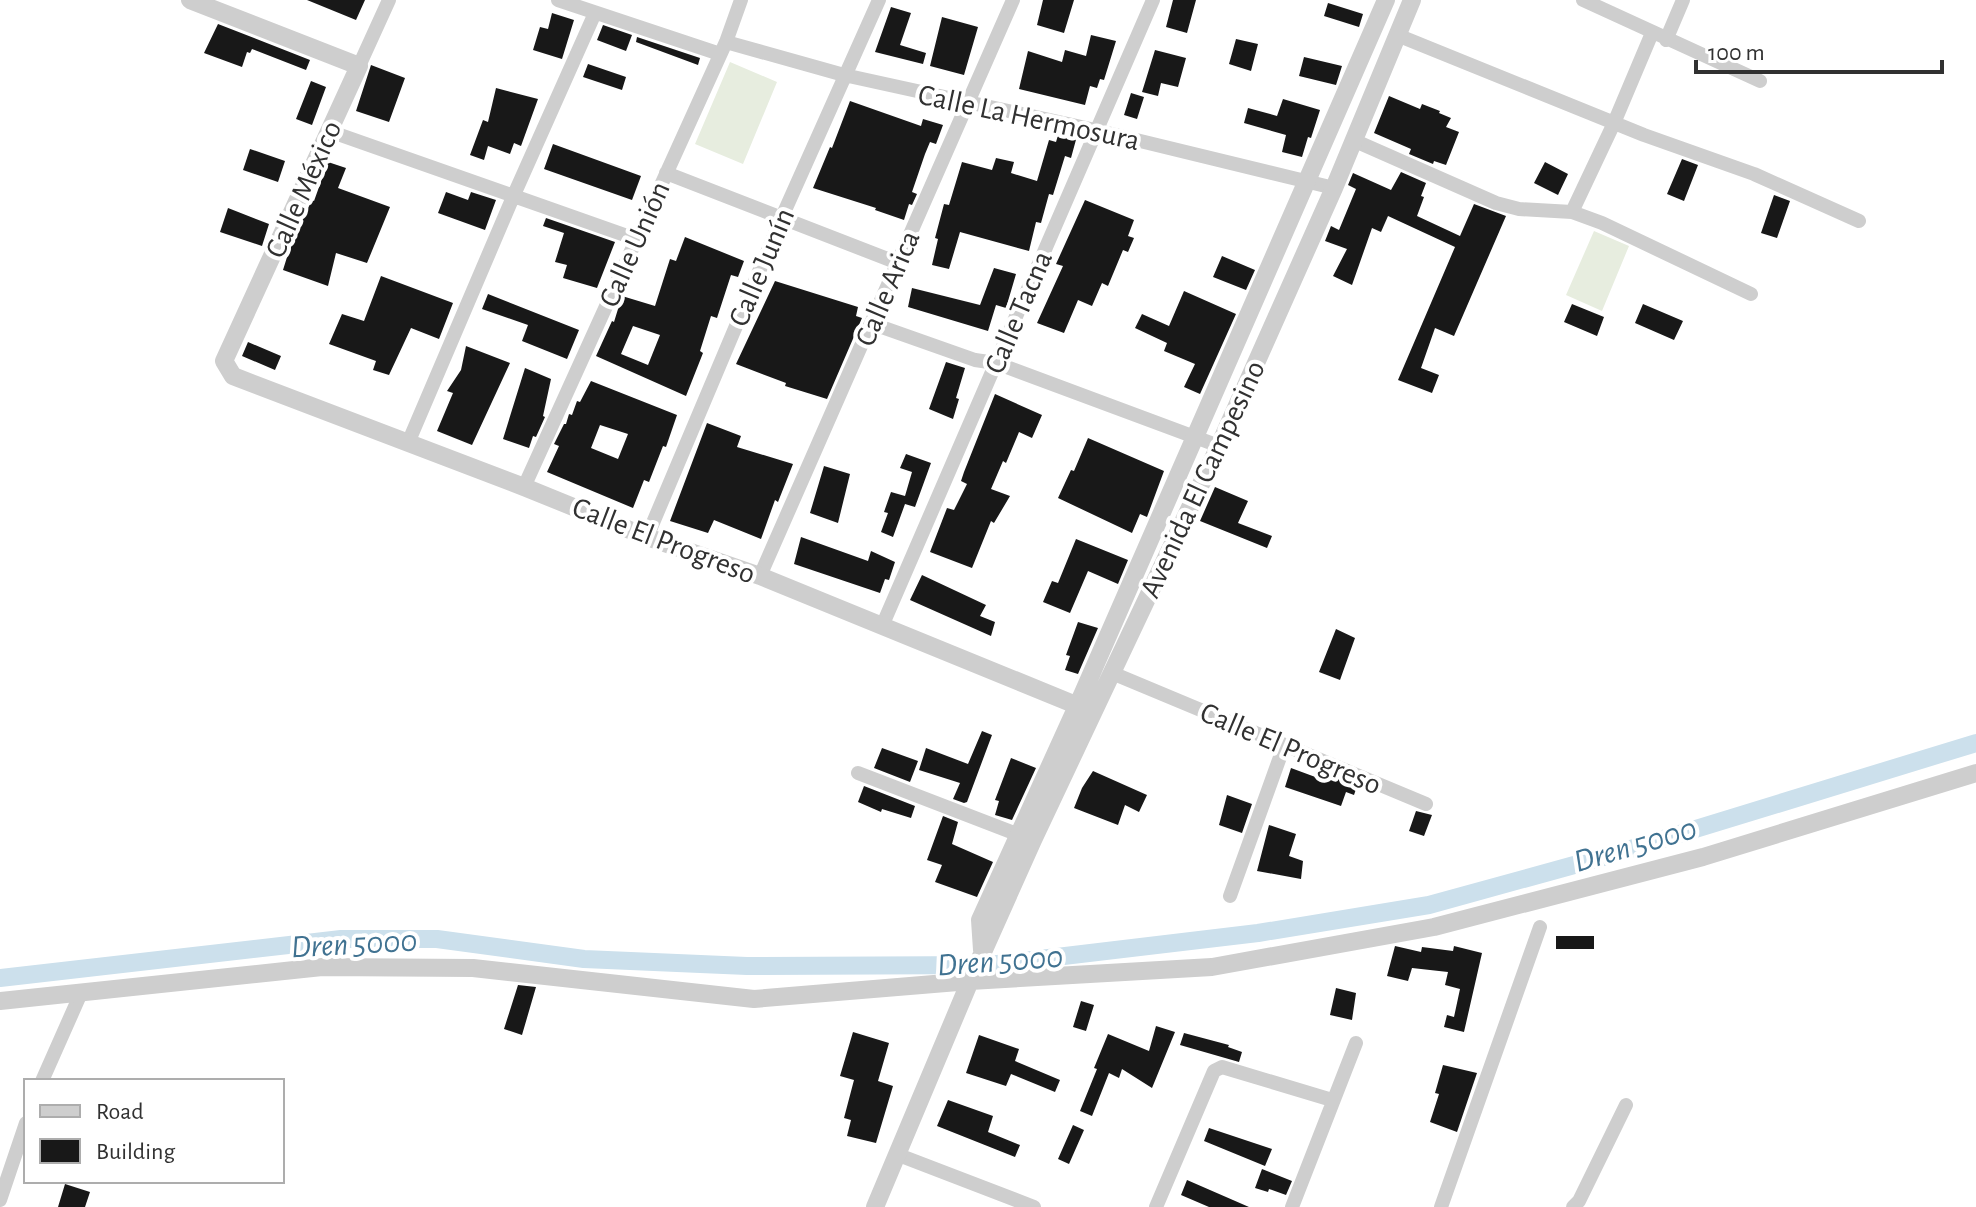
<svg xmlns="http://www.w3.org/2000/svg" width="1976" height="1207" font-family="'Alegreya Sans',sans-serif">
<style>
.pitch{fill:#e7eddf}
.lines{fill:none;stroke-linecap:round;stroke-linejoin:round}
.canal{stroke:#cce0ec;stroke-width:18}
.building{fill:#181818;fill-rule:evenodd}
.minor{stroke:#cecece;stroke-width:14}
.tertiary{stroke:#cecece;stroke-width:18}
.labels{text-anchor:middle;stroke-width:8;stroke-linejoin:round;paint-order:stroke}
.street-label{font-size:30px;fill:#313131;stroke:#fff}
.water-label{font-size:32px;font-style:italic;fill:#407291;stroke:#fff}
</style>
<rect width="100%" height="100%" fill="#fff"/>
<path class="pitch" d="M730,62l47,20 -34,82 -48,-20z
M1594,231l35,15 -27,65 -36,-16z"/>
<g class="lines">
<path class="canal" d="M0,978l341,-39h96l147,20 163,7 242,-1 269,-32 171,-28 185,-51 362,-111"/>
</g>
<path class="building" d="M307,0h58l-9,20z
M1043,0h31l-10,33 -27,-8z
M1173,0h23l-9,33 -21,-6z
M1328,3l35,11 -4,13 -35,-11z
M891,7l20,6 -11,32 26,8 -3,11 -48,-12z
M552,13l22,7 -12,39 -29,-9 7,-23 8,2z
M942,17l36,10 -14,48 -34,-9z
M218,24l92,36 -4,10 -54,-21 -2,4 -3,-1 -5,15 -38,-14z
M603,25l29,10 -6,16 -29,-11z
M1091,35l25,6 -12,39 -4,-1 -3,9 -7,-2 -5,19 -66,-16 9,-38 34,11 3,-12 21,6z
M637,37l63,21 -2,7 -62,-23z
M1236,39l22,5 -7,27 -22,-7z
M1155,50l31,8 -8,29 -17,-4 -3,13 -16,-4z
M1304,57l38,9 -6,19 -37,-9z
M588,64l38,13 -4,13 -39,-13z
M371,65l34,13 -16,44 -33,-11z
M311,81l15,6 -14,38 -16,-6z
M496,88l42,11 -17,47 -7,-3 -4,11 -22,-8 -4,14 -14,-5 13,-35 5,2z
M1131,93l13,4 -7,22 -13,-4z
M1389,96l31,13 2,-5 18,7 -1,2 12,5 -5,9 13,5 -13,33 -12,-4 -1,3 -24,-10 2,-5 -37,-16z
M1283,99l37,11 -9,28 -3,-1 -6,20 -20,-5 4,-17 -42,-12 4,-15 29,8z
M850,101l71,25 2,-7 20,6 -7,19 -6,-2 -5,12 -13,38 5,2 -5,11 -3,-1 -5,16 -29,-10 1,-2 -63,-20 17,-41 2,1z
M1059,132l18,4 -6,22 -6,-2 -12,39 -4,-1 -8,29 -5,-1 -7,29 -69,-19 -11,37 -17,-4 6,-26 -3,-1 9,-34 5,1 13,-43 30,8 4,-12 18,4 -3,11 26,8 12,-41 7,2z
M553,144l88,32 -9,24 -88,-31z
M250,149l35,12 -7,21 -35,-12z
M1682,159l16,6 -14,36 -17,-7z
M328,162l18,6 -8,20 52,19 -23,56 -31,-10 -8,33 -45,-16 9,-29 20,-41 2,1z
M1545,162l23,12 -10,21 -24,-12z
M1401,172l25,11 -5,13 3,1 -7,19 43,20 14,-32 32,12 -52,120 -19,-8 -14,40 18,7 -7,18 -34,-13 57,-133 -67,-31 -7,16 -9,-4 -20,57 -19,-9 14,-27 -22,-8 6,-15 8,4 17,-41 -8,-4 5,-12 38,17z
M446,192l22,8 3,-8 25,8 -11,30 -47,-17z
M1774,195l16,6 -13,37 -16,-5z
M1085,200l49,20 -6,16 6,2 -6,14 -5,-2 -15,36 -6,-3 -10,23 -14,-6 -14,33 -27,-10 26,-57 -7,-2z
M228,208l41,16 -7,22 -42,-14z
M546,218l69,24 -18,46 -34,-10 4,-13 -12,-3 9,-29 -21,-7z
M685,237l59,24 -6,16 -7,-2 -14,43 -6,-2 -11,35 3,2 -17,43 -90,-40 16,-35 2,1 8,-26 33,10 15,-47 6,2zM633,326l27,9 -12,30 -27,-11z
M1222,256l33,14 -9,20 -33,-13z
M994,268l22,6 -10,34 -10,-3 -8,26 -80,-24 4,-19 68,17z
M381,276l72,27 -14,36 -28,-11 -22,47 -16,-5 3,-9 -47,-17 13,-30 22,7z
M775,281l83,26 -2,9 6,2 -35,81 -42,-13 1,-3 -50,-19z
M1184,291l52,23 -36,80 -16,-7 11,-23 -31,-13 3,-8 -32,-15 7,-14 27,12z
M488,294l91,36 -12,29 -45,-18 6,-16 -46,-16z
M1572,304l32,13 -7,19 -33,-14z
M1643,304l40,17 -9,19 -39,-17z
M248,342l33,14 -6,14 -33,-14z
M466,346l44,17 -38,82 -35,-14 16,-38 -6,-2 14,-21z
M946,362l19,6 -9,30 3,1 -6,20 -24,-10z
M525,368l26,11 -8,37 2,1 -9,20 -3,-1 -4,12 -26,-9z
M591,381l86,34 -11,32 -3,-1 -14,36 -5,-2 -11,28 -86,-36 12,-26 -5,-2 10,-20h2l3,-10 3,1 5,-14 3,1zM600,425l28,9 -10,25 -27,-11z
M995,394l47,21 -10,23 -13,-6 -13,31 -3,-2 -12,28 19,7 -16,27 -3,-2 -19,47 -42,-16 17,-44 7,2 13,-26 -6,-3 3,-9z
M707,423l34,13 -4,11 56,17 -15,38 -3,-2 -14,39 -47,-19 -6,13 -38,-12z
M1088,438l76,33 -17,46 -7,-3 -8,19 -74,-35 13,-28 3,1z
M906,454l25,9 -16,44 -10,-3 -12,33 -12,-5 7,-19 -4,-1 7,-20 14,4 7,-24 -12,-4z
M824,466l26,8 -12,49 -28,-10z
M1215,487l33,14 -10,22 34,13 -5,12 -67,-27z
M801,537l67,24 3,-10 24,11 -6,18 -4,-1 -5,14 -86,-29z
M1076,539l52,21 -10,24 -30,-13 -18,42 -27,-11 9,-21 6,2z
M922,575l64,30 -6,11 15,6 -4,14 -81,-36z
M1078,622l20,6 -20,46 -13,-4 5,-14 -4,-1z
M1336,629l19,9 -15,42 -21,-8z
M982,731l10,4 -25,67 -3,1 -11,-4 7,-16 -41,-13 7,-22 42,16z
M882,748l36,13 -8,21 -36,-14z
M1011,758l25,10 -24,52 -17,-5 4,-14 -4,-1z
M1291,768l27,10 2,-7 37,15 -3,9 -8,-3 -5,14 -56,-19z
M1093,771l54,24 -8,17 -14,-7 -7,20 -44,-17 8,-20z
M864,786l51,20 -4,12 -29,-9 -1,3 -23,-10z
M1227,795l25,9 -10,29 -23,-8z
M1416,811l16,4 -8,21 -15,-5z
M943,816l15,6 -6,22 41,18 -16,35 -42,-15 7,-17 -15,-5z
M1269,825l27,9 -7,22 14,5 -2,18 -44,-8z
M1556,936h38v13h-38z
M1395,946l26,6 1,-5 31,4 1,-5 28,7 -18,79 -20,-5 3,-12 7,2 6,-28 -15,-4 3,-13 -36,-4 -4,13 -21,-5z
M518,985l18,2 -14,48 -18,-6z
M1336,988l20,5 -4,27 -22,-5z
M1081,1001l13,4 -8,26 -13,-4z
M1156,1026l19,6 -23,56 -30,-19 -3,9 -10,-5 -17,43 -12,-5 17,-42 -3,-1 14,-34 41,17z
M853,1032l36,11 -11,38 15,5 -17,57 -29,-7 4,-16 -7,-2 10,-38 -14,-4z
M1184,1033l45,12 -1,2 14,5 -3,10 -59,-17z
M979,1035l40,14 -4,12 45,19 -5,12 -44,-18 -5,12 -40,-13z
M1443,1065l34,8 -20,59 -27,-10 9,-28 -4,-1z
M948,1100l45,16 -5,16 32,13 -5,12 -78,-31z
M1073,1125l11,5 -15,34 -11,-5z
M1209,1128l63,21 -7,17 -61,-25z
M1262,1169l30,12 -6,14 -17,-6 -1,3 -13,-4z
M1187,1180l62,27h-40l-28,-12z
M65,1184l25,8 -5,15h-27z"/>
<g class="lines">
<path class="minor" d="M558,0l162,54
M1583,0l177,81
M1397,35l247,100 110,39 105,47
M1666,40l17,-40
M726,42l118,33 251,55 239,58
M359,66l30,-66
M329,131l307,108
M1353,140l143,63 23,6 53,3 42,-89 38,-90
M666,173l232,90
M1572,212l30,11 149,71
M873,324l102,36 21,3 223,83
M408,443l105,-246 82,-184
M524,487l202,-445 15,-42
M647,537l135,-320 97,-217
M760,576l253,-576
M883,624l270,-624
M1112,673l314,131
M858,773l161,62
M1230,896l54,-150
M42,1081l39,-88
M896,1154l138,53
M0,1200l26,-77
M1156,1207l58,-136 8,-4 110,33
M1292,1207l64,-164
M1441,1207l99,-280
M1573,1207l6,-6 47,-96"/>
<path class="tertiary" d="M190,0l169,66 -135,295 9,15 291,111 123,50 113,39 333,136
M982,950l-2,-30 103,-227 303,-693
M0,1001l322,-34 151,1 281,31 216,-18 242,-14 222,-40 269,-70 273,-84
M875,1207l95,-226 63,-141 186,-394 115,-258 78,-188"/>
</g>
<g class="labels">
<g class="street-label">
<text transform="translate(1029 117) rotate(12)" y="10">Calle La Hermosura</text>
<text transform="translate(303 189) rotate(-66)" y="10">Calle México</text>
<text transform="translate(634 244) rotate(-66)" y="10">Calle Unión</text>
<text transform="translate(761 267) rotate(-67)" y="10">Calle Junín</text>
<text transform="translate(887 288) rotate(-67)" y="10">Calle Arica</text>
<text transform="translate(1018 312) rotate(-67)" y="10">Calle Tacna</text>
<text transform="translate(1202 479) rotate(-65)" y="10">Avenida El Campesino</text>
<text transform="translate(664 540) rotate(21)" y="10">Calle El Progreso</text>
<text transform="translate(1291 748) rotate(23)" y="10">Calle El Progreso</text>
</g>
<g class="water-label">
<text transform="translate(1635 844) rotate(-16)" y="11">Dren 5000</text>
<text transform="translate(354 943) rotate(-3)" y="11">Dren 5000</text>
<text transform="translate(1000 960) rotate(-4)" y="11">Dren 5000</text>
</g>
</g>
<rect x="24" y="1079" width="260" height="104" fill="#ffffff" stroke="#adadad" stroke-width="2"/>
<rect x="40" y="1105" width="40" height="12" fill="#cecece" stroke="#adadad" stroke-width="2"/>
<text x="96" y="1119" font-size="24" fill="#313131">Road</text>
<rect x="40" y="1139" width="40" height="24" fill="#181818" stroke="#adadad" stroke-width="2"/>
<text x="96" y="1159" font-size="24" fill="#313131">Building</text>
<path d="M1696 60v12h246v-12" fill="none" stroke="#313131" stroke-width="4"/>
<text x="1708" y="60" font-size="24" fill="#313131" stroke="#ffffff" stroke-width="6" paint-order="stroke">100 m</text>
</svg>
